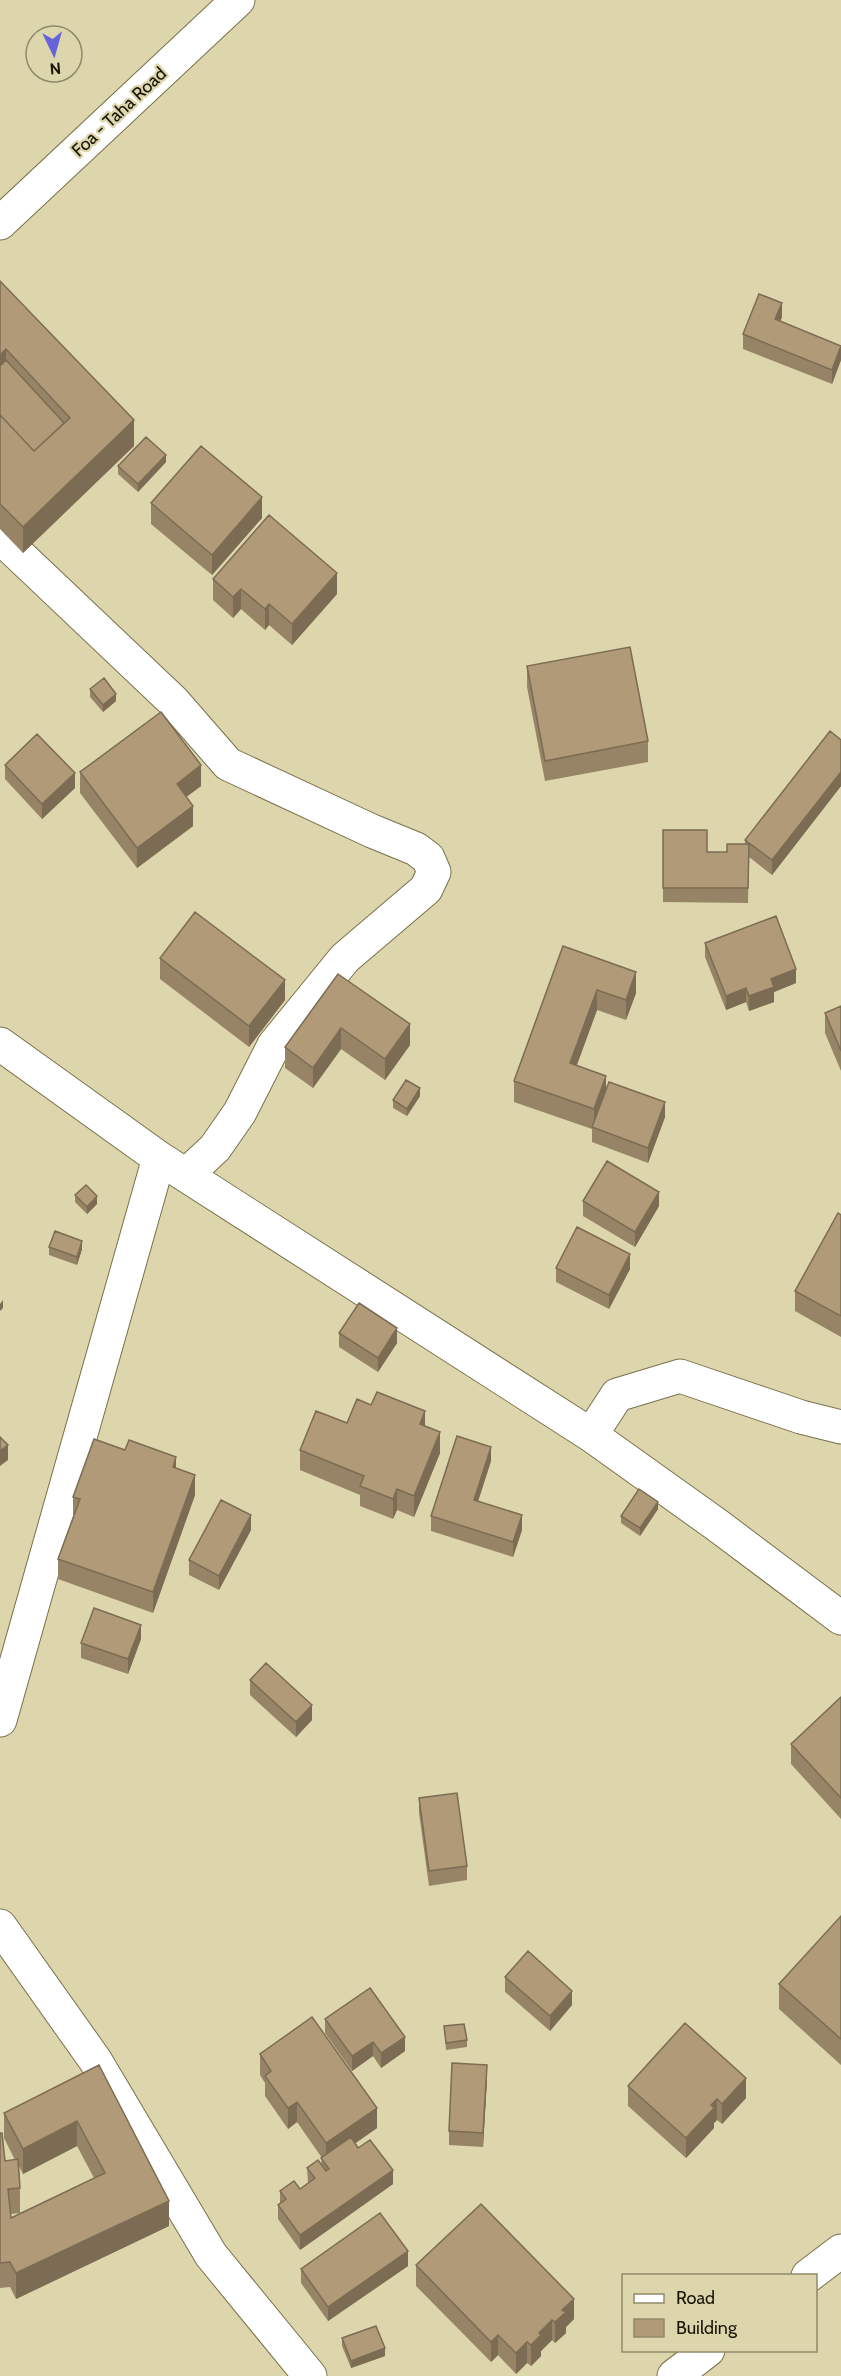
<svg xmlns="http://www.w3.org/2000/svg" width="841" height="2376" font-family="Cabin,sans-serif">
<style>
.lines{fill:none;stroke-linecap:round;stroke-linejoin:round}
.street-casing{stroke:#78714b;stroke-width:35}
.secondary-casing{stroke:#78714b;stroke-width:35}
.street{stroke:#fff;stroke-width:33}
.secondary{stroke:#fff;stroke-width:33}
.wall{fill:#978466;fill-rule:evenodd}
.shaded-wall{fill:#7b6c53}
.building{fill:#b09a77;stroke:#7b6c53;stroke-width:1.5}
.labels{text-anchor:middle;stroke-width:4.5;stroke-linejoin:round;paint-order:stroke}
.street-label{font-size:18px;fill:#181506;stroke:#ddd6ad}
</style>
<rect width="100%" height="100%" fill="#ddd6ad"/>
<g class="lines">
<defs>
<path id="street" d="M0,537l174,165 54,62 144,67 44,18 12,9 6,14 -8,17 -81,69 -71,87 -34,67 -25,36 -29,27
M0,1044l159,114 432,277 126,90 124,93
M591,1435l26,-40 63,-19 121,41 40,10
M0,1720l159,-562
M0,1926l95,134 116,195 99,121
M808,2276l33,-25
M674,2376l34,-26"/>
<path id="secondary" d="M0,223l238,-223"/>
</defs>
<use href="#street" class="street-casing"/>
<use href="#secondary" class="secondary-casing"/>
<use href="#street" class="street"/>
<use href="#secondary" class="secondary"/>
</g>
<path class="wall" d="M0,281l134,165 -111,107 -23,-24z
M782,317l-2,4 61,39 -9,24 -89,-35v-15z
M166,462l-28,30 -20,-18v-8z
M151,503l111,15 -50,57 -61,-51z
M213,579l124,15 -45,51 -23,-20 -4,5 -24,-21 -8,9 -20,-18z
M527,666l121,75v21l-103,19 -18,-94z
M90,689l26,12 -13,11 -13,-15z
M841,740v46l-69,89 -23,-18 -1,46 -85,-1v-72l44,22h20l18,-8v-4z
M5,765l70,23 -33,31 -37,-40z
M80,772l121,14 -15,11 7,29 -56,42 -57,-75z
M705,943l91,40 -22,9v10l-25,9 -3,-9 -20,8 -21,-53z
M563,946l73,47 -10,27 -29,-10 -20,55 29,23 59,29 -17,46 -56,-21v-13l-78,-27v-21z
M160,958l125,42 -36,47 -89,-68z
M338,974l72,71 -25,35 -44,-31 -28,39 -28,-20v-21z
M841,1006v65l-16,-38v-20z
M420,1096l-13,20 -14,-8v-8z
M75,1195l22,9 -10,10 -12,-12z
M583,1201l76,5 -24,41 -52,-31z
M841,1215v122l-46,-26v-20z
M49,1247l33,2 -5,16 -28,-10z
M556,1268l74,1 -21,40 -53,-27z
M339,1333l58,10 -19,29 -39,-25z
M347,1423l78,4 15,26 -26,64 -17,-7 -4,9 -33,-13v-11l-60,-25v-20z
M491,1461l-13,40 44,29 -9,27 -82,-26v-15z
M176,1468l19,27 -42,118 -95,-34v-20l15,-42v-20z
M658,1509l-18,27 -19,-13v-7z
M251,1530l-32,60 -30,-15v-15z
M141,1639l-13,35 -47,-16v-15z
M250,1680l62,40 -16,17 -46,-42z
M841,1697v122l-50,-55v-20z
M419,1798l48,68v14l-38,6 -10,-73z
M841,1916v149l-62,-56v-25z
M505,1977l67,28 -22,26 -45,-39z
M325,2019l80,32 -24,17 -8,-12 -21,15 -27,-38z
M444,2026l23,14v7l-21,3z
M260,2054l117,74 -22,15 38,41 -93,66 -22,-31v-14l2,-2v-12l20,-2 8,-6 -1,-15 14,-4 1,-6 -25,-36 -9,7 -23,-33v-13l-5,-8z
M99,2065l70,161 -153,73 -6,-12 -10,1v-155l5,28 10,-1 -11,-22v-25zM77,2146l17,32 -83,40v-4l9,-1v-25l-1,-22 4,8z
M487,2079l-4,68 -34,-2v-14z
M628,2086l118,12 -24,26 -5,-4 -3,3v5l-28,30 -58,-52z
M416,2265l158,54 -8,8v6l-11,10 -3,-3 -11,11v5l-10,10 -4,-3 -11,11 -18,-19 -7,7 -75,-76z
M408,2266l-80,55 -27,-38v-14z
M342,2338l43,18 -34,12 -9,-22z"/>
<path class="shaded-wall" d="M782,303v14l-7,17v-15z
M841,346v14l-9,24v-14z
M6,349v26l-6,5v-25z
M134,420v26l-111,107v-26z
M166,455v7l-28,30v-8z
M262,497v21l-50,57v-20z
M337,573v21l-45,51v-21z
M241,589v20l-8,9v-21z
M269,604v21l-4,5v-21z
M116,694v7l-13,11v-7z
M201,765v21l-24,18v-20z
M841,772v14l-69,89v-15z
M75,773v15l-33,31v-15z
M193,806v20l-56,42v-20z
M796,969v14l-22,9v10l-25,9v-15l22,-17z
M636,972v21l-10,27v-20z
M285,980v20l-36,47v-21z
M746,988v14l-20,8v-14z
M597,990v20l-27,73v-20z
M410,1024v21l-25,35v-21z
M341,1028v21l-28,39v-20z
M606,1076v20l-12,32v-19z
M420,1088v8l-13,20v-7z
M665,1102v15l-17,46v-15z
M659,1192v14l-24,41v-15z
M97,1196v8l-10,10v-7z
M82,1241v8l-5,16v-8z
M630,1254v15l-21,40v-14z
M3,1300v8l-3,3v-7z
M397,1328v15l-19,29v-14z
M425,1411v21l-5,-8z
M440,1432v21l-26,64v-21z
M8,1445v15l-8,6v-15z
M491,1447v14l-17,53v-14z
M176,1457v20l-3,-10z
M195,1475v20l-42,118v-21z
M397,1489v21l-4,9v-20z
M658,1502v7l-18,27v-8z
M251,1515v15l-32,60v-14z
M522,1515v15l-9,27v-15z
M141,1625v14l-13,35v-15z
M312,1705v15l-16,17v-15z
M572,1991v14l-22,26v-15z
M405,2037v14l-24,17v-15z
M373,2042v14l-21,15v-15z
M487,2065v14l-4,68v-14z
M746,2078v20l-24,26v-20z
M717,2099v21l-3,3v5l-28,30v-20z
M297,2102v20l-9,7v-21z
M377,2108v20l-51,36v-21z
M77,2121v25l-54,28v-25z
M393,2170v14l-93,66v-15z
M169,2201v25l-153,73v-26z
M408,2251v15l-80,55v-14z
M574,2299v20l-8,8v6l-11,10v-21l7,-12z
M552,2320v20l-11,11v5l-10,10v-21l8,-12z
M498,2335v20l-7,7v-20z
M527,2342v21l-11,11v-21z
M385,2348v8l-34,12v-7z"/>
<path class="building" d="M0,281l134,139 -111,107 -23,-23v-89l34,36 36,-33 -64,-69 -6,6z
M759,294l23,9 -7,16 66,27 -9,24 -89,-36z
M6,360l58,63 -30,28 -34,-36v-49z
M146,437l20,18 -28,29 -20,-18z
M201,446l61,51 -50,58 -61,-52z
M269,515l68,58 -45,51 -23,-20 -4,5 -24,-20 -8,8 -20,-18z
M630,647l18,94 -103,20 -18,-95z
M104,678l12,16 -13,11 -13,-16z
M161,712l40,53 -24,19 16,22 -56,42 -57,-76z
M830,731l11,9v32l-69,88 -27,-20z
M37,734l38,39 -33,31 -37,-39z
M663,830h44v22h20v-8h22l-1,44h-85z
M195,912l90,68 -36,46 -89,-68z
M776,916l20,53 -25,10 3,8 -25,9 -3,-8 -20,8 -21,-53z
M563,946l73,26 -10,28 -29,-10 -27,73 36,13 -12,33 -80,-28z
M338,974l72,50 -25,35 -44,-31 -28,40 -28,-21z
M841,1006v45l-16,-38z
M406,1080l14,8 -13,21 -14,-9z
M609,1082l56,20 -17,46 -56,-21z
M607,1161l52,31 -24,40 -52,-31z
M86,1185l11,11 -10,11 -12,-12z
M838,1213l3,2v101l-46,-25z
M577,1227l53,27 -21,41 -53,-27z
M55,1231l27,10 -5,16 -28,-10z
M359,1303l38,25 -19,30 -39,-25z
M377,1392l48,19 -5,13 20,8 -26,64 -17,-7 -4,10 -33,-13 4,-10 -64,-26 16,-39 31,12 10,-24 14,6z
M457,1436l34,11 -17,53 48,15 -9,27 -82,-26z
M0,1437l8,8 -8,6z
M94,1439l31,11 4,-10 47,17 -3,10 22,8 -42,117 -95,-33 22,-60 -7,-2z
M639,1489l19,13 -18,26 -19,-12z
M221,1500l30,15 -32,61 -30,-16z
M94,1608l47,17 -13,34 -47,-16z
M266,1663l46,42 -16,17 -46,-42z
M841,1697v101l-50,-54z
M457,1793l10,73 -38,5 -10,-73z
M841,1916v123l-62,-55z
M528,1951l44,40 -22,25 -45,-39z
M370,1988l35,49 -24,16 -8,-11 -21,14 -27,-37z
M312,2017l65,91 -51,35 -29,-41 -9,6 -23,-32 6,-5 -11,-17z
M685,2023l61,55 -24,26 -5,-5 -6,6 3,3 -28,30 -58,-52z
M464,2024l3,16 -21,3 -2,-17z
M452,2063l35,2 -4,68 -34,-2z
M99,2065l70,136 -153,72 -6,-11 -10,1v-130h2l3,28 13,-2 2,29 -12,1 3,29 94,-45 -28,-52 -54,28 -19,-36z
M351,2137l7,11 12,-8 23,30 -93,65 -22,-30 8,-6 -6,-8 14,-10 6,8 15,-11 -8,-10 11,-8 8,11 3,-2 -8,-11z
M481,2204l93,95 -12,11 4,2 -11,10 -3,-2 -13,13 2,2 -10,10 -4,-3 -11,11 -18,-18 -7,7 -75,-77z
M380,2213l28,38 -80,56 -27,-38z
M376,2326l9,22 -34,13 -9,-23z"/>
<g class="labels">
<g class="street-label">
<text transform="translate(119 112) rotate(-43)" y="6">Foa - Taha Road</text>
</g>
</g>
<rect x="622" y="2274" width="195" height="78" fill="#ddd6ad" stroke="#8e896a" stroke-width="1.5"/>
<rect x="634" y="2294" width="30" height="9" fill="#ffffff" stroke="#8e896a" stroke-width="1.5"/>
<text x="676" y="2304" font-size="18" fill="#181506">Road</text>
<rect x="634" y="2319" width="30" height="18" fill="#b09a77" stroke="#8e896a" stroke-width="1.5"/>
<text x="676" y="2334" font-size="18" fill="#181506">Building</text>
<g transform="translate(54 54) rotate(175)"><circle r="28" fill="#ddd6ad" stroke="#8e896a" stroke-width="1.5"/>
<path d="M0-4.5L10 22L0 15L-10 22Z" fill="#6564dd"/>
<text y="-9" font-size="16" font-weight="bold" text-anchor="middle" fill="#181506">N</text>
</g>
</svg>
